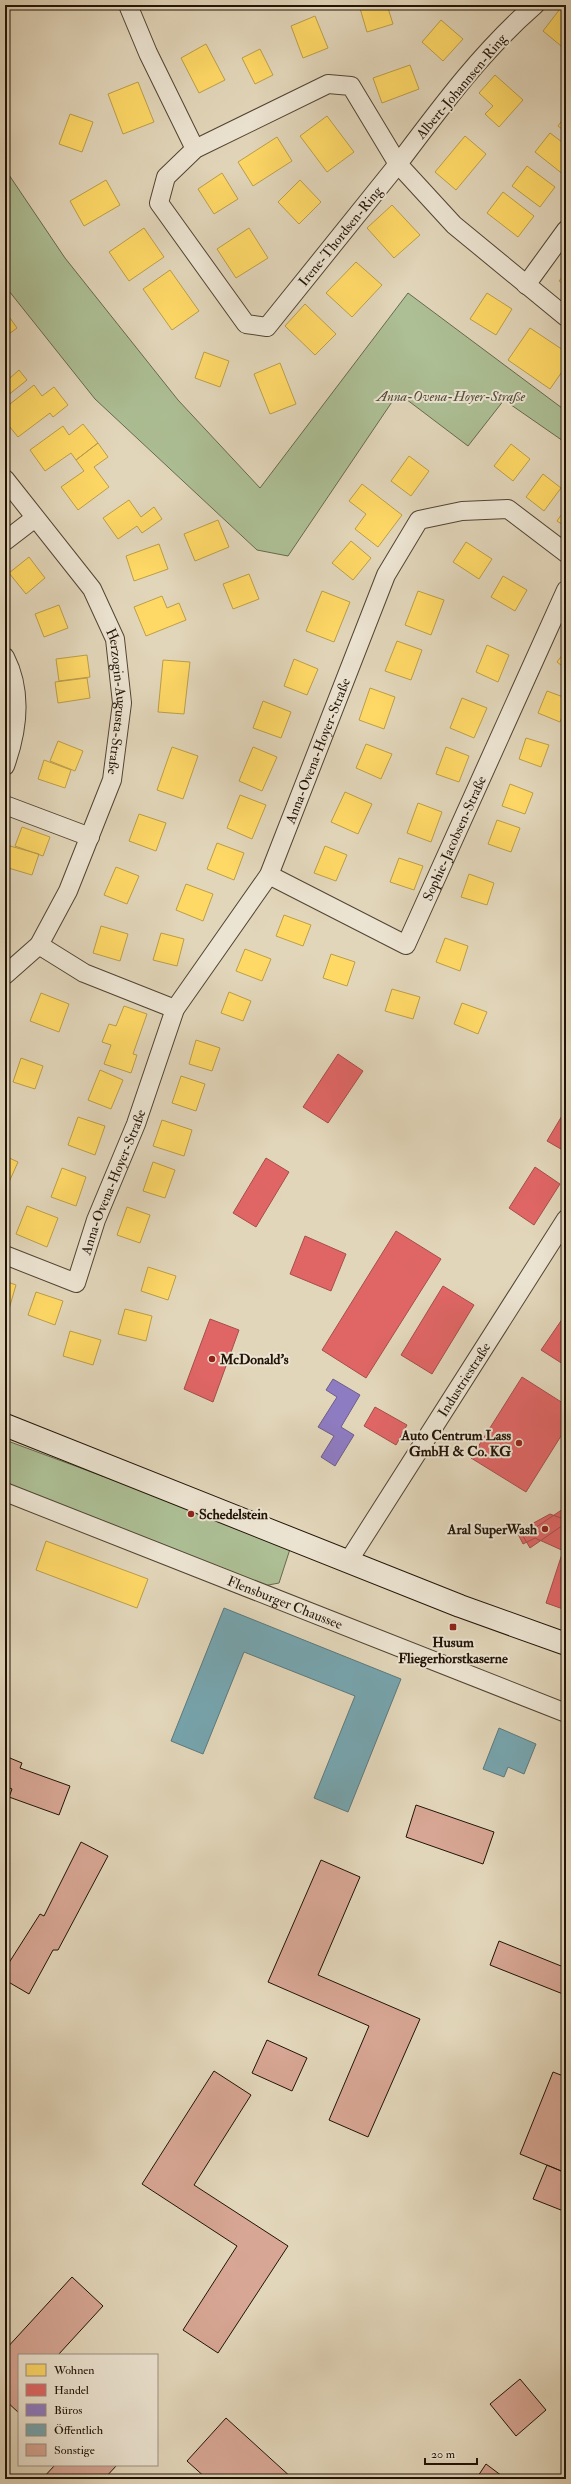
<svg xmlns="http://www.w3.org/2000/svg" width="571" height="2484" font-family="'IM FELL Double Pica',serif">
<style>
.green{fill:#adbf95;stroke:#67694e}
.homes{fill:#ffd966;stroke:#bc9e49}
.shops{fill:#e06666;stroke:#a74d49}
.offices{fill:#8e7cc3;stroke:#6d5c8a}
.public{fill:#76a5af;stroke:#5c797c}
.building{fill:#d7a694;stroke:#211306}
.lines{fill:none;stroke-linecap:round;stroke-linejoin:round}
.minor-casing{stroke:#514433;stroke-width:20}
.secondary-casing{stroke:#211306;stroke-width:24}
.minor{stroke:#ece4d2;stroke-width:18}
.secondary{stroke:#ece4d2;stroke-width:22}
.poi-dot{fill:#8f2418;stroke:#ece4d2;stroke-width:1.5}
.labels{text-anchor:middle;stroke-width:4;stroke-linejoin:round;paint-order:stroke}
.street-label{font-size:14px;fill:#211306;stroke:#ece4d2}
.park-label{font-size:14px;font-style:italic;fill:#524f38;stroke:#ece4d2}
.poi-label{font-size:14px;font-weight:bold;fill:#211306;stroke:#ece4d2;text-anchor:start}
</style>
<rect width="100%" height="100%" fill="#e2d6ba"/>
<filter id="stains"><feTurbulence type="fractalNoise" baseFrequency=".005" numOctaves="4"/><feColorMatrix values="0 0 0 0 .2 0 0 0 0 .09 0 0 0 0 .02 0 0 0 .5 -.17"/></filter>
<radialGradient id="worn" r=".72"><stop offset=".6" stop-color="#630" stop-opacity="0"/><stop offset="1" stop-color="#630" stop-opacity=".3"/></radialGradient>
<path class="green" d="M5,169l60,89 113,142 82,88 148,-195 158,118v32l-62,-43 -36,46 -70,-53 -110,163 -31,-6 -162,-151 -90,-113z
M5,1440l286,106 -12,37 -21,4 -253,-103z"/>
<path class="homes" d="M359,5h28l6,19 -26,8z
M563,5h3v45l-23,-19z
M315,16l13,32 -25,10 -12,-32z
M441,20l22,19 -20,22 -21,-19z
M206,44l19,36 -26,13 -18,-35z
M260,49l13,26 -18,9 -13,-26z
M410,65l9,24 -37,14 -9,-25z
M495,75l28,25 -24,27 -14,-13 8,-8 -14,-13z
M138,82l16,40 -31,12 -15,-40z
M70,114l23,8 -11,30 -23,-8z
M566,115v17l-8,-6z
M327,116l27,36 -27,20 -27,-36z
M550,133l16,12 -2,30 -29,-23z
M465,136l21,18 -30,36 -21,-18z
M277,137l15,24 -39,25 -15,-24z
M527,166l28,21 -15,20 -28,-21z
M222,173l16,26 -24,15 -16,-25z
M106,180l14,25 -36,21 -14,-25z
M300,180l21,22 -22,22 -21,-22z
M503,192l31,24 -16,21 -31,-24z
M392,205l28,30 -26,23 -27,-30z
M144,228l20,29 -35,24 -20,-29z
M249,228l19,30 -32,20 -19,-29z
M356,262l26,23 -30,32 -26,-24z
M170,270l29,41 -27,19 -29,-41z
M566,272v14l-7,-5z
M487,293l25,16 -16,26 -26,-16z
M305,304l31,30 -21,21 -30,-29z
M10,318l7,10 -12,9v-15z
M530,328l36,24v14l-16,23 -42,-29z
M204,352l25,9 -9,26 -25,-9z
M280,363l16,41 -26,10 -16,-40z
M19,370l8,10 -20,16 -2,-25 5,7z
M34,385l8,11 12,-9 14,18 -15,12 -3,-4 -32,24 -13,-16v-13z
M83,424l15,19 -22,17 -5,-7 -26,18 -15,-21 33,-24 6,9z
M98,443l10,14 -14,10 15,20 -31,23 -17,-23 23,-16 -8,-11z
M511,444l19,15 -17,22 -19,-15z
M409,456l20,15 -18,25 -20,-15z
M543,474l18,14 -17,23 -18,-14z
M362,484l40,31 -24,32 -23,-18 11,-15 -17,-13z
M129,500l12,17 13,-10 8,12 -20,14 -5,-7 -19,13 -15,-21z
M566,508v19l-9,-6z
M218,520l11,27 -34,14 -11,-27z
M351,541l20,17 -18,22 -21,-17z
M466,542l26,17 -13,20 -26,-17z
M159,544l9,25 -34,12 -8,-25z
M29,557l16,21 -19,16 -17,-21z
M249,574l10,25 -26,10 -10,-25z
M503,576l24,14 -12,21 -24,-14z
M322,591l28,11 -16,40 -28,-11z
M418,591l26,9 -13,35 -26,-10z
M162,596l5,12 12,-5 7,17 -40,16 -12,-29z
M59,605l9,23 -24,9 -9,-23z
M397,641l25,9 -11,30 -26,-9z
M487,645l22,10 -11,27 -22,-10z
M566,650v19l-9,-7z
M87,655l3,22 -31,4 -3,-22z
M294,659l24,10 -11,26 -23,-9z
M163,660l27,2 -6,52 -26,-2z
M87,678l3,20 -32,5 -3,-21z
M370,688l25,9 -11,32 -25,-9z
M547,691l19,7v9l-6,15 -22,-9z
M462,698l25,10 -13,30 -24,-10z
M263,701l28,11 -10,26 -28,-10z
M526,738l23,7 -8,22 -22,-8z
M58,741l25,10 -8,20 -25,-10z
M366,744l26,10 -11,25 -25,-11z
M172,747l26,9 -15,43 -26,-9z
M253,747l24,10 -15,34 -23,-10z
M446,747l23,9 -10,26 -23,-8z
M44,760l27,10 -6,18 -27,-9z
M510,784l23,9 -8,21 -23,-8z
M345,792l27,12 -14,30 -27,-12z
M240,795l26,10 -14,34 -25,-11z
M418,803l24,9 -11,30 -24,-9z
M139,814l27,9 -10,28 -27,-10z
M497,820l23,8 -9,24 -23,-8z
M22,827l28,10 -7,19 -28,-10z
M217,843l27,10 -10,27 -27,-11z
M10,846l29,8 -7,21 -27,-8z
M325,846l22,9 -11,26 -22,-8z
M399,858l24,8 -9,24 -24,-8z
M116,867l23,9 -12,28 -23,-9z
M469,874l25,9 -7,22 -26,-8z
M186,884l27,10 -10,27 -27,-11z
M284,915l27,10 -8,21 -27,-10z
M101,926l27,8 -8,27 -27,-8z
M161,933l23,6 -7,27 -24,-6z
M445,938l23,8 -8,25 -24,-9z
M245,949l26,10 -9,22 -26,-10z
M331,954l24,8 -8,24 -24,-8z
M392,989l28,8 -7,22 -28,-8z
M229,992l22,9 -8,20 -22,-8z
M41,993l28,11 -10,28 -29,-11z
M462,1003l25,9 -9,22 -24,-10z
M124,1006l23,8 -14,40 4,1 -6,18 -27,-9 7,-19 -9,-3 7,-18 7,2z
M196,1040l24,8 -8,23 -23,-7z
M21,1058l22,8 -8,23 -22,-7z
M100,1070l23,10 -12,29 -23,-9z
M181,1076l24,8 -9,27 -24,-8z
M78,1117l27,9 -10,29 -27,-10z
M162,1120l30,10 -8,26 -31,-10z
M5,1156l13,6 -13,29z
M153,1162l22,8 -10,28 -22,-7z
M62,1168l24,9 -10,29 -25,-9z
M27,1206l31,12 -11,29 -31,-13z
M127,1207l23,8 -10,28 -23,-8z
M148,1267l28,9 -8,24 -27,-9z
M5,1281l11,4 -7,24 -4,-1z
M36,1292l27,9 -8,24 -27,-10z
M125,1309l27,7 -6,25 -28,-7z
M70,1331l31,9 -8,25 -30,-9z
M46,1541l102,38 -11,29 -101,-38z"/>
<path class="shops" d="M338,1054l25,17 -35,52 -25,-16z
M566,1109v43l-19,-11z
M266,1158l23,14 -33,55 -23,-14z
M535,1167l25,17 -26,41 -25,-17z
M396,1231l45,28 -75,119 -44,-28z
M305,1236l41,18 -15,37 -41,-17z
M443,1286l31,19 -42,69 -31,-19z
M565,1315l1,1v50l-25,-16z
M210,1319l29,11 -26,72 -29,-13z
M522,1377l44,28v23l-40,64 -55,-34z
M375,1407l32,18 -11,20 -32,-19z
M563,1509l3,14 -36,25 -7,-12z
M550,1514l16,6v32l-31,-14 -12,6 -6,-12z
M563,1551l3,1v58l-20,-7z"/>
<path class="offices" d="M333,1379l27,16 -19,32 13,8 -19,31 -14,-9 13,-21 -16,-9 19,-30 -11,-7z"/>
<path class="public" d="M224,1608l177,71 -53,133 -34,-14 41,-102 -111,-44 -41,102 -32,-13z
M499,1728l37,16 -12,30 -16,-7 -4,10 -21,-8z"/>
<path class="building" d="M5,1756l17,7 -2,5 50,18 -11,29 -50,-18 3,-8 -7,-3z
M416,1805l78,27 -11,32 -77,-27z
M81,1842l27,14 -50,94h-5l-24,44 -24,-14v-11l35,-55 4,2z
M321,1860l39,17 -42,98 102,44 -52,118 -39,-17 40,-94 -101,-44z
M499,1941l67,27v19l-3,7 -73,-29z
M267,2040l40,18 -15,33 -40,-18z
M214,2071l37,24 -57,90 94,61 -70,107 -35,-23 54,-84 -95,-62z
M553,2072l13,5v96l-46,-19z
M547,2165l19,8v39l-33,-13z
M72,2277l31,29 -45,49h-39v58l-14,-13v-50z
M520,2379l26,31 -30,26 -26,-32z
M226,2418l67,61h-86l-20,-18z
M486,2464l20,15h-30z
M55,2465h62l-13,14h-62z"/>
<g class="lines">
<defs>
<g id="minor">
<path d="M128,5l20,48 47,96"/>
<path d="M535,5c-53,46 -95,103 -137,159l56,61 112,92"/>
<path d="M328,84l23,2 47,78 -131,163 -21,-3 -87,-121 7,-26 29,-28z"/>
<path d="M526,285l40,-55"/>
<path id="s1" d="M5,479l87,110 23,50 7,64 -10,77 -44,111 -29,54 -34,30"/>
<path d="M5,541l30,-23"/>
<path d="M5,657c18,35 13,73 0,109"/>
<path d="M5,805l85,32"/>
<path id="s2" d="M269,875l137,70 160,-355"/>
<path d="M39,945l45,28 91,36"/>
<path id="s3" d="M5,1255l71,28 20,-63 40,-96 39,-115 94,-134 117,-300 33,-55 43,-9 46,-2 58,44"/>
<path id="s4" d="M5,1492l561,221"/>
<path id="s5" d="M349,1560l217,-341"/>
</g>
<path id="secondary" d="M5,1425l455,181 106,38"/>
</defs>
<use href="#minor" class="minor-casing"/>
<use href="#secondary" class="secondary-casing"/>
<use href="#minor" class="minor"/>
<use href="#secondary" class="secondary"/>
</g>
<g class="poi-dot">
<circle cx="212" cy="1359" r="4"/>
<circle cx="519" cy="1443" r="4"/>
<circle cx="191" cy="1514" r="4"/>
<circle cx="545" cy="1529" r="4"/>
<rect x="449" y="1623" width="8" height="8" rx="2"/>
</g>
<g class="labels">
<g class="street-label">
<text transform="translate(461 86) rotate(-50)" y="5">Albert-Johannsen-Ring</text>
<text transform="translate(340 236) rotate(-51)" y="5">Irene-Thordsen-Ring</text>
<text dy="5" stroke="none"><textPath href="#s1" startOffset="258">Herzogin-Augusta-Straße</textPath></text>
<text dy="5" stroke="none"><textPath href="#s3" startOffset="665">Anna-Ovena-Hoyer-Straße</textPath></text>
<text dy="5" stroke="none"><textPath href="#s2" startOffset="271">Sophie-Jacobsen-Straße</textPath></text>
<text dy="5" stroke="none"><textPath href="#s3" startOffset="184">Anna-Ovena-Hoyer-Straße</textPath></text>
<text dy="5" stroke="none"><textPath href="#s5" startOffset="214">Industriestraße</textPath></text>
<text dy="5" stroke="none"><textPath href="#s4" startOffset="301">Flensburger Chaussee</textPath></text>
</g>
<g class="park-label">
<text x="451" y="401">Anna-Ovena-Hoyer-Straße</text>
</g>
<g class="poi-label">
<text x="220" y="1364">McDonald's</text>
<text x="511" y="1440" text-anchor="end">Auto Centrum Lass<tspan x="511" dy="16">GmbH &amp; Co. KG</tspan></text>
<text x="199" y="1519">Schedelstein</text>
<text x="537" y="1534" text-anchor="end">Aral SuperWash</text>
<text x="453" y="1647" text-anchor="middle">Husum<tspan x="453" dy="16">Fliegerhorstkaserne</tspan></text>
</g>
</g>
<rect width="571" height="2484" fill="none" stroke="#e2d6ba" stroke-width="20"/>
<rect x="6" y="6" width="559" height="2472" fill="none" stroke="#211306" stroke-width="2"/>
<rect x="10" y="10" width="551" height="2464" fill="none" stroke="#211306"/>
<rect x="18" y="2354" width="140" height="112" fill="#ece4d2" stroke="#9b9080"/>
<rect x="26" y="2364" width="20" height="12" fill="#ffd966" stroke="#9b9080"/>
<text x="54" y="2374" font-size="12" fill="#211306">Wohnen</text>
<rect x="26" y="2384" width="20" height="12" fill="#e06666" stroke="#9b9080"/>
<text x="54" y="2394" font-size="12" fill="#211306">Handel</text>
<rect x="26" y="2404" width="20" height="12" fill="#8e7cc3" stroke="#9b9080"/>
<text x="54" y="2414" font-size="12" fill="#211306">Büros</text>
<rect x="26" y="2424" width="20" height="12" fill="#76a5af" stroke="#9b9080"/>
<text x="54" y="2434" font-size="12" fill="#211306">Öffentlich</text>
<rect x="26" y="2444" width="20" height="12" fill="#d7a694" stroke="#9b9080"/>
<text x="54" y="2454" font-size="12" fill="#211306">Sonstige</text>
<path d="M425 2458v6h52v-6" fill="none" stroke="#211306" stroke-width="2"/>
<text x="431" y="2458" font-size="12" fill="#211306" stroke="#ece4d2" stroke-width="3" paint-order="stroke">20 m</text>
<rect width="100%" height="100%" filter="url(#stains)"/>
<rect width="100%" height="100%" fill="url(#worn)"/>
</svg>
